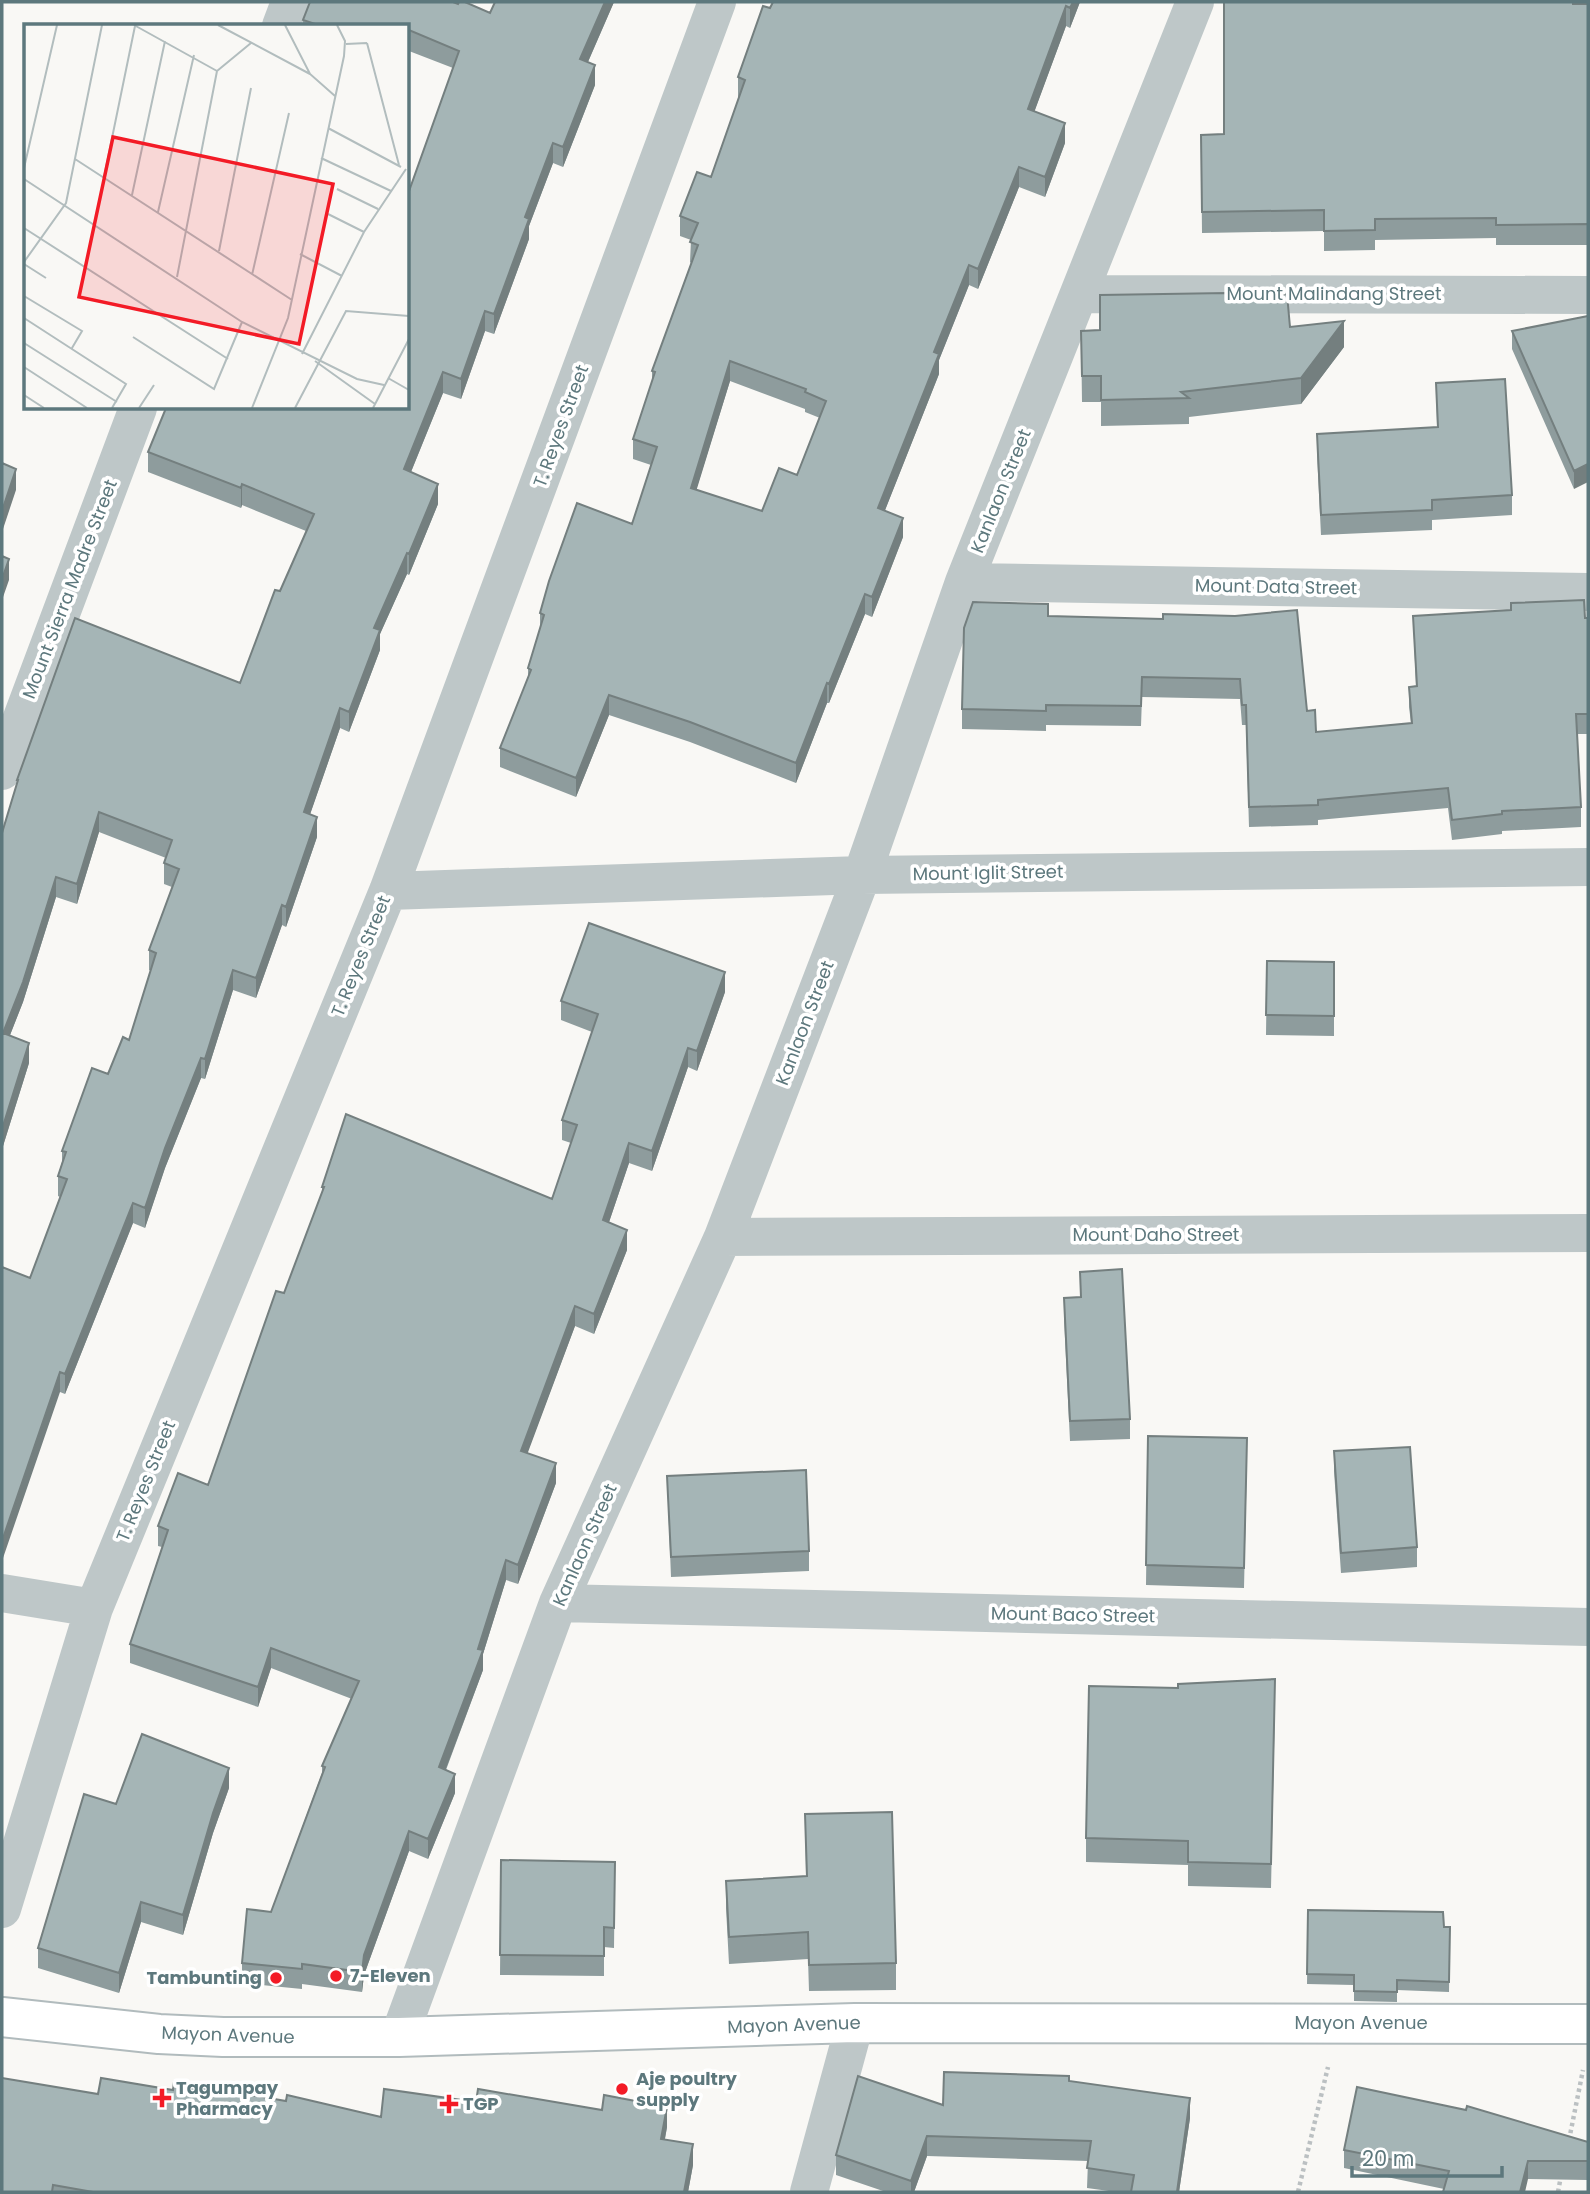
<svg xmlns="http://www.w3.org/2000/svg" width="1590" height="2194" font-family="Poppins,sans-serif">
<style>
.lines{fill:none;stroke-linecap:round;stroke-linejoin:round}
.secondary-casing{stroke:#b1bbbd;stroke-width:42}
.path{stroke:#bbc0c2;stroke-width:4.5;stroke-dasharray:3.5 3.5;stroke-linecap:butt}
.minor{stroke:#bec7c8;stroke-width:38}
.secondary{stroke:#fff;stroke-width:38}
.wall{fill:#8e9c9d;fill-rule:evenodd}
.shaded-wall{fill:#747f7f}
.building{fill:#a5b5b6;stroke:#747f7f;stroke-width:2;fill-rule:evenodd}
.poi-dot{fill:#f31b26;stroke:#fff;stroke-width:2.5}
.labels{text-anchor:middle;stroke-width:7;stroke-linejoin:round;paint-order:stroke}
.street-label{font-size:18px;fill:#5d787d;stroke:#fff}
.poi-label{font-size:18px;font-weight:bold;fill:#5d787d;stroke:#fff;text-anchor:start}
.inset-road{fill:none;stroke:#b2bdbe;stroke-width:2}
.view{fill:#f31b26;fill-opacity:0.15;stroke:#f31b26;stroke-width:3.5}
.inset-edge{fill:none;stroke:#5d787d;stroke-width:3.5}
</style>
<rect width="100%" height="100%" fill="#f9f8f5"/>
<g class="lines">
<defs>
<path id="secondary" d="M2,2017l157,17 64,3h176l456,-14 733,1"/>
</defs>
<use href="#secondary" class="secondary-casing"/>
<path class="path" d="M1569,2140l14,-70
M1298,2192l30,-125
M1558,2192l3,-16"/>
<path class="minor" d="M281,26l9,-24
M1080,294l508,1
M964,582l624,10
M2,771l136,-363
M388,891l474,-16 726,-8
M723,1237l865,-4
M2,1593l92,15
M558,1603l1030,24
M2,1909l92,-301 294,-717 329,-889
M399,2037l159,-434 165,-366 139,-362 102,-293 231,-580
M809,2192l46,-169"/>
<use href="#secondary" class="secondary"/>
</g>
<path class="wall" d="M614,2l-26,60 7,23 -32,82 -10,-4 -24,63v13l-35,95 -9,-3 -24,68 -18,-6 -32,79 27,32 -29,71 -2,-1 -27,60v16l-31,82 -9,-4 -30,86 7,23 -31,90 -4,-2 -26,73 -23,-8 -28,89 -4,-1 -36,90 -20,60 -12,-5 -68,171 -5,-2 -30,-114 30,-81 -2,-1v-20l4,-14v-11l67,-111 22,-69 -2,-1v-20l23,-63 -8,-3v-21l2,-5 -67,-26 -22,72 -21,-7 -33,105 -13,33 19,28 -26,83h-1v-313l15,-48v-5l223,-97 66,-152 -64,-26 -1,3 -93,-36v-20l260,-44 45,-340 -44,-17 -1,2v-27h-105v-6l187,-7z
M1080,2l-10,26 -4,-2 -32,86 31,31 -20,54 -26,-10 -41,102 -9,-4 -30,75v14l-54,136 18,27 -31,80 -7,-3 -36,89h-2l-31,80 -106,-41 -81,-27 -33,82 -76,-30v-19l28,-69v-11l12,-38v-17l92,-89 19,-59 -18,-6v-20l19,-58v-10l39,-108 -1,-1 1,-22 -11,-4v-20l31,-39 28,-80h-1v-20l32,-69zM730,381l75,28v3l15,6 -23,57 -35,36 -66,-21z
M1573,4h15v244v-3h-92v-7l-121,2v10l-51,1v-20l-122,2 -1,-98 23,-1z
M1227,301l63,26 54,20 -43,57 -112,13v7l-88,2v-24h-19l-1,-71 19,-1z
M1588,316l-14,173 -62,-140v-18z
M1436,383l76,112v20l-80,5v10l-111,5 -4,-82v-19l120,-7z
M1048,616l115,3 144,92 9,21 95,-9 -2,-16v-20h7l-3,-71 175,2v116h-11l4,73v20l-79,4v3l-50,6 -4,-32 -130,12v5l-69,2 -3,-102h-4l-2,-26 -98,-2 -1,29 -95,-1v6l-84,-2v-20z
M1267,961l67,1v74l-68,-1z
M725,992l-28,79 -9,-4 -36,104 -23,-8 -20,59 18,28 -33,84 -19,-8 -48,127 29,30 -38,101 -12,-4 -23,74v16l-37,100 9,23 -27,66 -19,-8 -45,124 -2,17 -60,-8v5l-60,-6v-20l29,-51 51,-139v-7l30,-67 -81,-31 -13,39 -128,-44v-19l32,-97 -4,-1v-20l50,-41 76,-192 38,-101v-5l230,12 19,-56 -9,-3v-20l30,-88 -31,-12v-19z
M1080,1272l50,147v20l-60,2 -6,-123v-20l16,-1z
M1148,1436l99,22 -3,130 -98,-3z
M1334,1451l83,96v20l-76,6 -7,-102z
M667,1476l142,75v20l-138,6z
M1275,1703l-4,185 -83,-2v-21l-102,-3v-24z
M229,1788l-16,45 -30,102 -42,-13 -22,71 -81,-25v-20l78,-144z
M805,1814l91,149v27l-87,1 -1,-32 -79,5 -3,-56v-27l80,-5z
M501,1860l114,2 -1,86 -10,-1v29l-104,-1z
M1308,1910l142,17 -1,65 -52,-2v12l-43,-1v-16l-47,-1z
M1069,2081l121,37 -11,74h-63l-29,-4 1,-27 -161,-5 -13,36h-28l-50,-17v-20l107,-50z
M173,2090l208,27 286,10 -2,12 28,26 -5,27h-686l96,-98z
M1588,2142v38l-60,-1 -84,10 -100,-21v-18z"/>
<path class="shaded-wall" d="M605,2h9l-34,78v-21z
M1073,2h7l-10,26v-20z
M1066,6v20l-38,103v-20z
M409,30v21l-1,2v-21z
M595,65v20l-32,82v-20z
M1065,123v20l-20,54v-20z
M553,143v20l-24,63v13l-35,95v-20l31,-97z
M1019,167v20l-41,102v-20z
M969,265v20l-30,75v14l-61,154v-20l56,-156z
M485,311v20l-24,68v-20z
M1344,321v26l-43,57v-26z
M730,361v20l-39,127v-20z
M443,372v21l-39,96v-20z
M1588,464v18l-14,7v-18z
M16,469v21l-14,42v-21z
M242,484v21l-1,3v-20z
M438,484v20l-29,71v-21z
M903,518v19l-31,80v-20z
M407,553v21l-27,60v16l-31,82v-20l25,-84z
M9,559v21l-7,20v-21z
M865,594v20l-36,89v-19z
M827,683v20l-31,80v-20z
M609,695v20l-33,82v-19z
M340,708v20l-36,104v-20z
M99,812v20l-22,72v-20z
M317,817v20l-31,90v-20z
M56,877v20l-33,105 -20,51v-20z
M282,905v20l-26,73v-20z
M233,970v20l-28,89v-20z
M725,972v20l-28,79v-20z
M29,1043v20l-26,83v-20z
M688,1048v19l-36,104v-20z
M201,1058v20l-36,90 -20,60v-20l20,-60z
M629,1143v20l-26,77v-20z
M133,1203v20l-68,171v-20z
M627,1230v20l-33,84v-20z
M575,1306v20l-54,145v-20z
M60,1372v20l-58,169v-20z
M556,1463v20l-38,101v-19z
M506,1560v20l-23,74v16l-44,117v-20l39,-118z
M271,1648v20l-13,39v-20z
M229,1768v20l-16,45 -30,102v-20l30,-102z
M455,1774v19l-27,66v-20z
M409,1831v20l-45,124 -2,17v-20l2,-17z
M141,1902v20l-22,71v-20z
M1190,2098v20l-11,74h-2z
M667,2107v20l-6,32v-20z
M927,2136v20l-13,36h-3v-11z
M693,2144v21l-5,27h-4z
M1528,2161v18l-3,13h-5z"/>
<path class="building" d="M310,2h143l5,2 1,-2h6l25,11 5,-11h110l-25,57 15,6 -32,82 -10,-4 -28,74 4,2 -35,95 -9,-3 -24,68 -18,-7 -39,97 34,15 -29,70 -2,-1 -33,75 6,2 -31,82 -9,-4 -36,104 13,5 -31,90 -4,-2 -26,73 -23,-8 -28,89 -4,-1 -36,90 -20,60 -12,-5 -68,171 -5,-2 -58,169v-274l28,11 37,-99 -9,-3 8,-24 -4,-1 30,-83 16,6 15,-37 6,3 27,-87 -7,-3 30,-81 -15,-6 8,-23 -73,-28 -22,72 -21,-7 -33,105 -20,51 26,10 -26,83h-1v-293l16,-53h-1l58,-162 165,65 35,-93 5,1 34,-77 -72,-30 -1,4 -93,-36 18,-44h242v-214l51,-143 -50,-21 -1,2v-6h-87l-18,-6z
M773,2h300l-3,6 -4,-2 -38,103 37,14 -20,54 -26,-10 -41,102 -9,-4 -35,87 5,2 -61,154 25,10 -31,79 -7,-3 -36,90 -2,-1 -31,80 -106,-41 -81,-27 -33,83 -76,-30 31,-78 -3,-2 16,-53 -4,-2 9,-32 28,-78 55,21 25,-77 -24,-8 22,-67 -3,-1 46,-126 -8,-3 8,-19 -18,-7 17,-44 14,5 34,-97 -7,-3 25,-71 7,2zM730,361l76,28 -1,3 21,9 -29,74 -18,-7 -17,43 -71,-23z
M1224,2h349v2h15v223v-3l-92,1v-7l-121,1v11l-51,1v-21l-122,2 -1,-77 23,-1z
M1227,293v8l60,-7 3,33 54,-6 -43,57 -120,14 8,6 -88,2v-24h-19l-1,-45 19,-1v-35z
M1588,316v148l-14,7 -62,-140z
M1505,379l7,116 -80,5v10l-111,5 -4,-81 121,-7 -2,-44z
M2,463l14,6 -14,42z
M2,556l7,3 -7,20z
M1584,600l1,18h3v96h-12l5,93 -79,4v3l-50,6 -4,-32 -130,12v5l-69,2 -3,-102h-4l-2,-26 -98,-2 -1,29 -95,-1v6l-84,-2 2,-81 9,-26 75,2v12l115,3v-5l72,2 62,-6 10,101 8,-1 1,22 96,-9 -3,-36 8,-1 -4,-70 98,-6v-7z
M589,923l136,49 -28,79 -9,-3 -36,103 -23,-8 -26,77 24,10 -33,84 -19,-8 -54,145 35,12 -38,102 -12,-5 -28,89 5,1 -44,117 16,7 -27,65 -19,-8 -45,124 -2,17 -60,-8v5l-60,-6 5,-54 24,3 54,-145 -3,-1 37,-85 -88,-33 -13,39 -128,-43 38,-114 -10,-4 20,-53 30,12 68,-194 8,2 40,-106h-2l24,-73 206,85 25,-74 -15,-5 36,-106 -37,-13z
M1267,961l67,1v54l-68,-1z
M1122,1269l8,150 -60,2 -6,-123 17,-1 -1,-25z
M1148,1436l99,2 -3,130 -98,-3z
M1410,1447l7,100 -76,6 -7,-102z
M806,1470l3,81 -138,6 -4,-81z
M1275,1679l-4,185 -83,-2v-21l-102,-3 3,-152 89,2v-4z
M142,1734l87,34 -16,45 -30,102 -42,-13 -22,71 -81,-25 46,-154 32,10z
M892,1812l4,151 -87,2 -1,-33 -79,5 -3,-56 81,-5 -2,-62z
M501,1860l114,2 -1,66 -10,-1v29l-104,-1z
M1308,1910l135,2 1,15h6l-1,55 -52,-2v12l-43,-1v-16l-47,-1z
M944,2072l125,4v5l121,17 -13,94h-46l3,-17 -47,-7 4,-27 -164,-5 -16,45 -75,-26 22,-79 85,29z
M2,2078l96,16 3,-16 72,12 1,-8 112,19 1,-6 94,22 3,-28 92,13 2,-13 124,21 2,-15 63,12 -6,32 32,5 -9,48h-591l-40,-7 -1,7h-50z
M1357,2087l109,23 1,-4 121,36v19h-60l-8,31h-77l6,-21 -105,-21z"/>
<g class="poi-dot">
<circle cx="336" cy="1976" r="7"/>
<circle cx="276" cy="1978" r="7"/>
<circle cx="622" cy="2089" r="7"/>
<path d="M158.5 2087.5h7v7h7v7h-7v7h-7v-7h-7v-7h7z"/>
<path d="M445.5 2093.5h7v7h7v7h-7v7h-7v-7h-7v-7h7z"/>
</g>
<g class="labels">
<g class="street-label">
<text x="1334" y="300">Mount Malindang Street</text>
<text transform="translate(561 426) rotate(-70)" y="6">T. Reyes Street</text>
<text transform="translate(1001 491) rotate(-68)" y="6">Kanlaon Street</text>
<text transform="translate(1276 587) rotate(1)" y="6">Mount Data Street</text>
<text transform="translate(70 589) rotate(-69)" y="6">Mount Sierra Madre Street</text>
<text transform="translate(988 873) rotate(-1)" y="6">Mount Iglit Street</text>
<text transform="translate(361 956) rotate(-68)" y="6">T. Reyes Street</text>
<text transform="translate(805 1023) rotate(-69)" y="6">Kanlaon Street</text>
<text x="1156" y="1241">Mount Daho Street</text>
<text transform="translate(146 1481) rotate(-68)" y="6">T. Reyes Street</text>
<text transform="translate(585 1545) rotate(-66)" y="6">Kanlaon Street</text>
<text transform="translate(1073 1615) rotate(1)" y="6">Mount Baco Street</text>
<text x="1361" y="2029">Mayon Avenue</text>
<text transform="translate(794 2025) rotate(-2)" y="6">Mayon Avenue</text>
<text transform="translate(228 2035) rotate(2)" y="6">Mayon Avenue</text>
</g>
<g class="poi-label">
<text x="350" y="1982">7-Eleven</text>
<text x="262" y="1984" text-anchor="end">Tambunting</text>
<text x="636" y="2085">Aje poultry<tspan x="636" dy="21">supply</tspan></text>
<text x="176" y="2094">Tagumpay<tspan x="176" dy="21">Pharmacy</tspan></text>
<text x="463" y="2110">TGP</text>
</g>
</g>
<g transform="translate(24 24)">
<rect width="385" height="385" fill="#f9f8f5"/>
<path class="inset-road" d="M110,1l83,46M194,1l92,49M261,1l25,49 25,22M343,19l32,122M322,20l21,-1M193,47l34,-28M304,104l73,39M297,134l70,33M51,135l217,141M0,144l33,-143M80,153l31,-151M0,155l218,143 115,57 27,6M313,165l41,20M108,171l33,-154M134,188l36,-157M304,190l36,18M0,204l204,131M195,227l32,-163M276,230l42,22M0,238l42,-59 36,-178M0,240l22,14M228,251l37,-162M153,253l40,-206M0,272l58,35 -10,17M0,294l102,66 -14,24M109,313l81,52 28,-67M0,319l93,59M278,330l62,-122 42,-63M291,337l60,43M0,343l63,41M364,354l21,12M0,371l20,13M115,384l15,-23M228,384l36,-90 56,-262 1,-15 -8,-16M271,384l51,-97 63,5M349,384l36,-69"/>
<path class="view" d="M89,113l220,47 -34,160 -220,-47z"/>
<rect width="385" height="385" class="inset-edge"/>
</g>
<rect width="1590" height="2194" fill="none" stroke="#5d787d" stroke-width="7"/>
<path d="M1352 2166v10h150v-10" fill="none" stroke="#5d787d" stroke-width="3.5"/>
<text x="1362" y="2166" font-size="21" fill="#5d787d" stroke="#ffffff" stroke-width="5" paint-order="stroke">20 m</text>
</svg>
